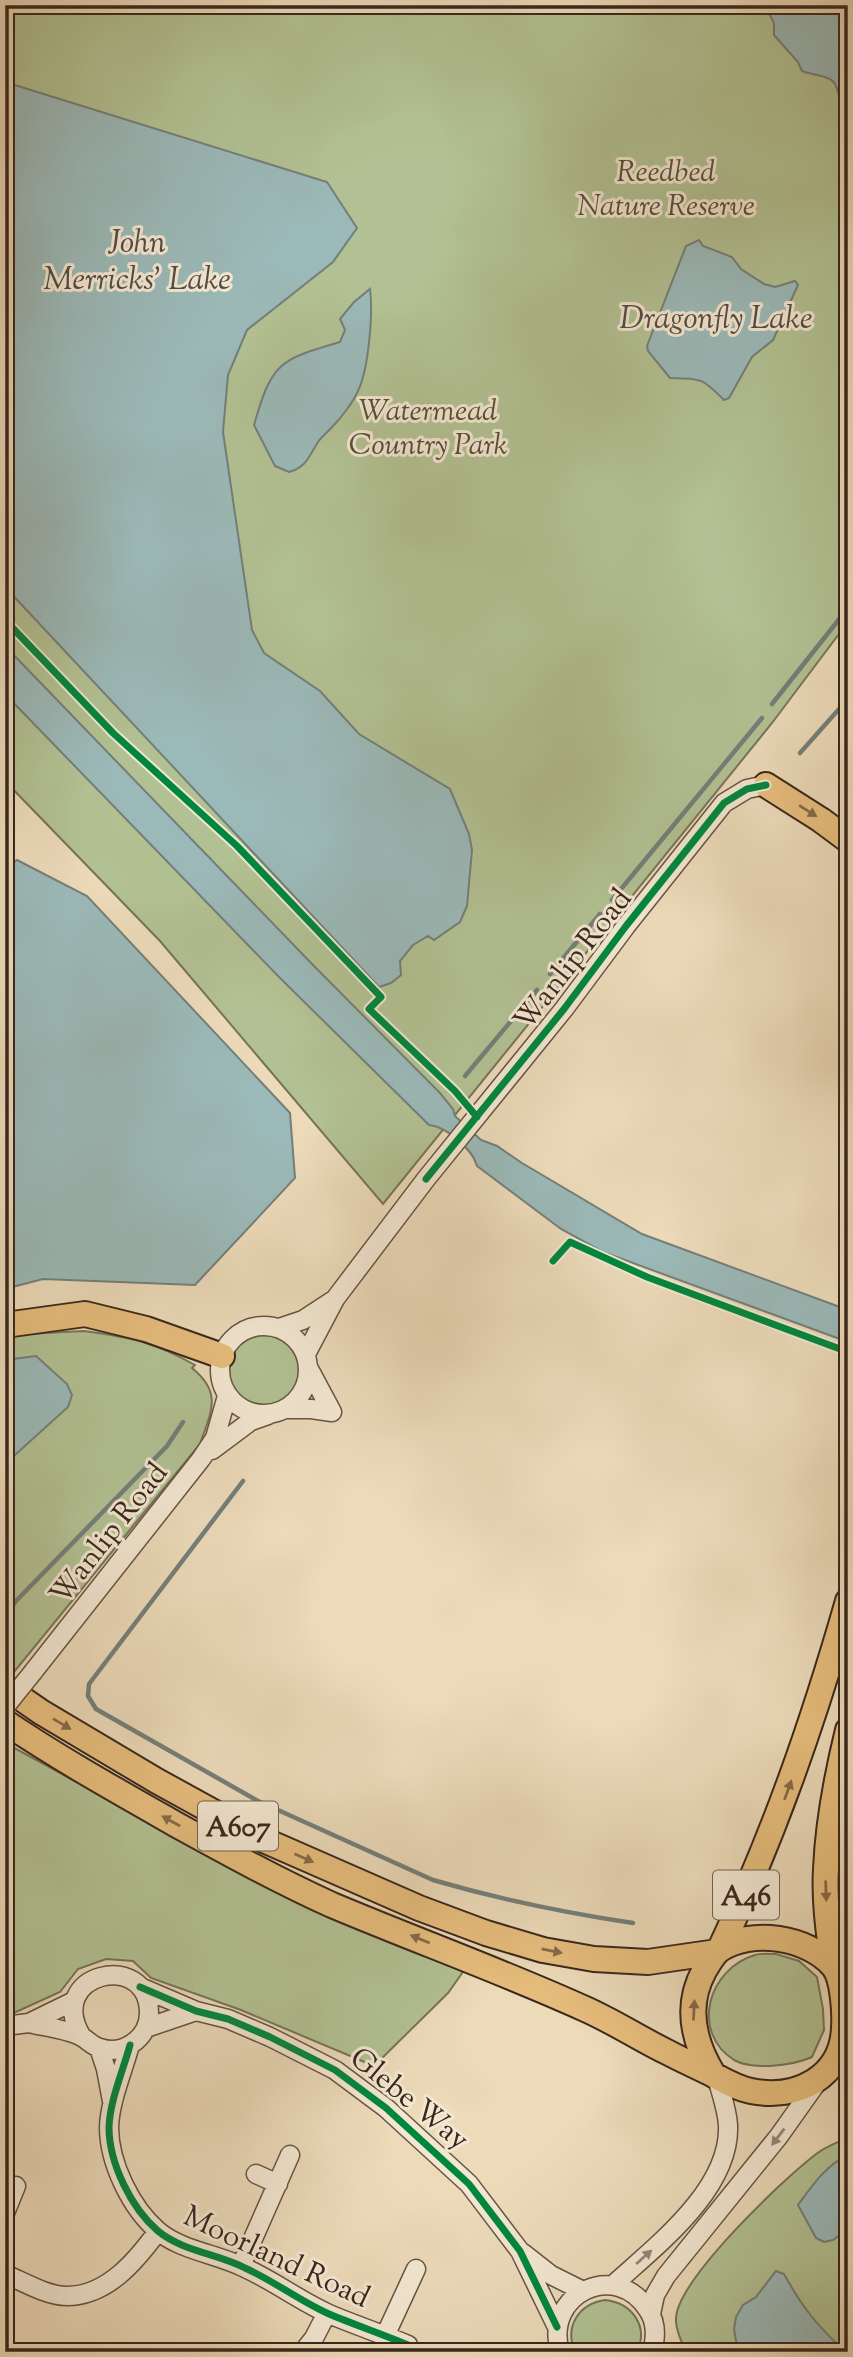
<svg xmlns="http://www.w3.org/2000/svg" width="853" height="2357" font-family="'Sorts Mill Goudy',serif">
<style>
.green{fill:#b2c193;stroke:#767458;stroke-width:2}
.water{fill:#9bb9b8;stroke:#747f7a;stroke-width:2}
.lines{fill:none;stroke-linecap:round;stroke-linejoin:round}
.stream{stroke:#747f7a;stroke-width:4.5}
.minor-casing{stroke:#665444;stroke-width:21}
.highway-casing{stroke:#39271d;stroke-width:28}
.minor{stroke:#f3e7d2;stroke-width:18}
.highway{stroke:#e6bd7c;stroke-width:24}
.minor-bridge-casing{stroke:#665444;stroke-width:21;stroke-linecap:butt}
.minor-bridge{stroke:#f3e7d2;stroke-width:18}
.cycleway-casing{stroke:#f3e7d2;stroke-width:11}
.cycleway{stroke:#00873e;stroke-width:7}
.oneway{fill:#876a48}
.oneway2{fill:#968778}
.labels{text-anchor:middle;stroke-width:6;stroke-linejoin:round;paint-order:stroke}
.shield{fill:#f3e7d2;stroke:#716153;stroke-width:2}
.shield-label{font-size:28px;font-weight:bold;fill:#39271d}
.park-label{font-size:30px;font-style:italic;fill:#574e3a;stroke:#f3e7d2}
.street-label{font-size:30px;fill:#39271d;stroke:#f3e7d2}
.water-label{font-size:32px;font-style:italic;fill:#524c44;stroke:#f3e7d2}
</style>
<rect width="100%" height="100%" fill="#ecdab9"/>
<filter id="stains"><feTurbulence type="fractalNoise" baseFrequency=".00286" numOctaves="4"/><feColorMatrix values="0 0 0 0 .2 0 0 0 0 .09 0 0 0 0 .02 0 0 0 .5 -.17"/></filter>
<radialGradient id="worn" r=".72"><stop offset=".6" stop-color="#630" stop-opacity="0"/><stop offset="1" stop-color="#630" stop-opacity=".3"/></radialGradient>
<path class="green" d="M5,5h843v617l-76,101 -389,481 -223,-263 -155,-160z
M220 1370a44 44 0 1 1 88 0a44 44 0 1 1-88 0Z
M84,1331c45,6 70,11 111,34l-3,3c31,25 19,44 8,76l-190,233 -5,-3v-339z
M9,1745l188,103 268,121 -17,24 -74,73 -133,-56 -90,-32 -18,-17 -27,-2 -28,10 -18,23 -55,25v-268z
M776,1954l23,7 18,16 6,32 1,21 -12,27c-13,6 -27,8 -42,9 -12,0 -25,0 -36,-6 -44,-28 -26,-91 21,-105 6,-2 14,-1 21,-1z
M848,2138v214h-162c-4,-9 -10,-21 -10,-31 -3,-38 111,-146 143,-169 8,-6 19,-10 29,-14z
M605,2300c27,3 44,26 32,52h-62c-11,-26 4,-48 30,-52z"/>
<path class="water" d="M776,5h72v101h-5c-5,-8 -4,-15 -8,-22 -5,-9 -24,-9 -33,-13l-4,-9 -24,-27v-12l-4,-8z
M5,82l322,100 30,46 -24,34 -86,68 -19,45 -5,57 29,198 12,23 56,38 39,43 91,55 19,45 3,16 -5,56 -7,16 -26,18 -6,-4 -15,9 -13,16 1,14 -10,8 -12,4 -374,-400z
M699,240l4,6 29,11 9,12 23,15 11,3 20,-6 3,4 -25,55 -21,17 -23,41 -5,2c-23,-23 -22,-21 -54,-22l-22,-27 -1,-5 39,-100z
M370,289c3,24 -1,79 -12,102 -5,11 -16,26 -25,35 -5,6 -11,10 -15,16 -9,14 -11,25 -29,30l-14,-6 -21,-41c18,-63 25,-65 86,-83l5,-12 -5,-11 14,-17z
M5,646l308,319 127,128 13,16 2,7 26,24 16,6 25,17 120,71 206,76v32l-245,-90 -42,-23 -84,-63c-4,-16 -31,-40 -48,-41l-150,-148 -274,-283z
M17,860l70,36 203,217 5,65 -100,107 -152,-6 -38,10v-421z
M36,1356l31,28 5,11 -4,12 -63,57v-104z
M848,2155v6l-6,7 4,10 -1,15 3,1v35l-15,11 -9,2 -8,-4 -18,-33c14,-19 28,-40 50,-50z
M776,2271l8,3c18,33 34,53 62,78h-108l-4,-23 2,-12 7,-12 13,-8z"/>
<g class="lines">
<path class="stream" d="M772,704l76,-96
M800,753l48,-54
M612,900l150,-182
M550,974l50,-60
M465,1076l72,-86
M243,1481l-154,203 -1,12 8,13 162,92 175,79c65,19 133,33 200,43
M5,1615l11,-14 151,-155 16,-24"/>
<defs>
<path id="minor" d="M220 1370a44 44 0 1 1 88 0a44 44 0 1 1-88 0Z
M279,1328l24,-8 29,-19
M306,1354l29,-55 91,-120 138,-170 62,-83 98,-123 23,-14 19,-4
M309,1369l23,43
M285,1409h26l21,3
M212,1450l39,-29 17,-6
M33,1672l168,-213 14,-21 12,-42
M140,1987l56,24 32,8 42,18 65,33 51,38 83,76 51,67 37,76
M29,2023c16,4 38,6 53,14 6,3 10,9 18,11 23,8 49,-10 49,-35 0,-64 -106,-40 -67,24
M5,2026l24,-3 45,-22
M146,2028l50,-17
M130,2045c-7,26 -20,55 -21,82 0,36 22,81 49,104 24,20 60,23 87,37 29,13 55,33 84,46 26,11 53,20 79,31
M99,2048l7,21 6,32
M256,2174l22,10
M5,2213l11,-27
M523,2253l28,22 32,16
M241,2266l49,-111
M5,2274c19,8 42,22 62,22 40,0 69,-35 91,-65
M613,2285c43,-39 118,-96 115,-160 -1,-16 -7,-32 -11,-47
M651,2314l4,-19 11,-19 113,-140 39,-55
M385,2336l31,-67
M303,2352l11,-14 13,-25
M560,2352c-17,-58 56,-93 88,-42 9,13 8,28 4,42"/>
<path id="highway" d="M766,785l55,35 27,20
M5,1325l80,-11 61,15 76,27
M5,1687l36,25 116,69 109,60 153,67 67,25 57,17 51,9 54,3 69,-10
M5,1722c55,37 114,70 172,103 51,28 102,56 155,80 83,35 169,66 251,103 30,13 57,31 86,45 13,7 27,13 41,20 13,7 26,15 41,18 45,9 91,-13 93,-63 1,-15 -1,-51 -11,-62 -25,-29 -82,-38 -114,-16 -6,5 -11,14 -15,21 -19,35 -11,70 9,103
M720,1949c54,-114 93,-226 128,-348
M833,1966c-4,-32 -9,-65 -7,-97 2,-47 11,-94 22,-139"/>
</defs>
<use href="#minor" class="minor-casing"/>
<use href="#highway" class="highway-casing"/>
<use href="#minor" class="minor"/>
<use href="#highway" class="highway"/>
<defs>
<path id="minor-bridge" d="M5,1707l28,-35"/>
</defs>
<use href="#minor-bridge" class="minor-bridge-casing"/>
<use href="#minor-bridge" class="minor-bridge"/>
<defs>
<path id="cycleway" d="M5,620l108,113 124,113 144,151 -12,12 86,82 22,26
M426,1179l138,-170 62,-83 98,-123 23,-14 19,-4
M553,1261l17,-19 77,35 201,75
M140,1987l56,24 32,8 42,18 65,33 51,38 83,76 51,67 37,76
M130,2045c-7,26 -20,55 -21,82 0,36 22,81 49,104 24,20 60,23 87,37 29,13 55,33 84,46 26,11 53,20 79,31"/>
</defs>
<use href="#cycleway" class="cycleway-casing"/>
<use href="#cycleway" class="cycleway"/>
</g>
<defs><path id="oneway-solid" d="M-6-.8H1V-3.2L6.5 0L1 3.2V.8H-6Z" transform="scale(1.75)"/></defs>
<g class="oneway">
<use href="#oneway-solid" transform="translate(808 811) rotate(32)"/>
<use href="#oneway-solid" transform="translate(62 1724) rotate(31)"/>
<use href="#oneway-solid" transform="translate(788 1790) rotate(-70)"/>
<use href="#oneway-solid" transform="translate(171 1821) rotate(-151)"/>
<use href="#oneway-solid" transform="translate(304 1858) rotate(24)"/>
<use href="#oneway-solid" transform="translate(826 1891) rotate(88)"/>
<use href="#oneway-solid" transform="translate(420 1939) rotate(-158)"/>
<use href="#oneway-solid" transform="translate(552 1951) rotate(11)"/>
<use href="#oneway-solid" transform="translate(694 2010) rotate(-87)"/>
</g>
<g class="oneway2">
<use href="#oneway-solid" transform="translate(778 2137) rotate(127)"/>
<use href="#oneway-solid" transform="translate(644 2257) rotate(-42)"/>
</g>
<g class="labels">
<g class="shield">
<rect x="198" y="1801.5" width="80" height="49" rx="5"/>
<rect x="713" y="1870.5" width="66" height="49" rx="5"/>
</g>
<g class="shield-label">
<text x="238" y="1836">A607</text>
<text x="746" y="1905">A46</text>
</g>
<g class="park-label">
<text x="666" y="181">Reedbed<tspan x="666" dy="34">Nature Reserve</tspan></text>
<text x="428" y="420">Watermead<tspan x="428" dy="34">Country Park</tspan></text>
</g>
<g class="street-label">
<text transform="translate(572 959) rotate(-52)" y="10">Wanlip Road</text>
<text transform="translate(108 1533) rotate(-52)" y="10">Wanlip Road</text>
<text transform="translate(410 2098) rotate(39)" y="10">Glebe Way</text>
<text transform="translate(277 2256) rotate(25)" y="10">Moorland Road</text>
</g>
<g class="water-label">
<text x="137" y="252">John<tspan x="137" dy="37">Merricks' Lake</tspan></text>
<text x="716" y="328">Dragonfly Lake</text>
</g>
</g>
<rect width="853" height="2357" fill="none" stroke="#ecdab9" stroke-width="28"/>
<rect x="7" y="7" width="839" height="2343" fill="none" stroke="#39271d" stroke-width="3.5"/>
<rect x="14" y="14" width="825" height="2329" fill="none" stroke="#39271d" stroke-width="2"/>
<rect width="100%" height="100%" filter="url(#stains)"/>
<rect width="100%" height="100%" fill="url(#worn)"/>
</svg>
